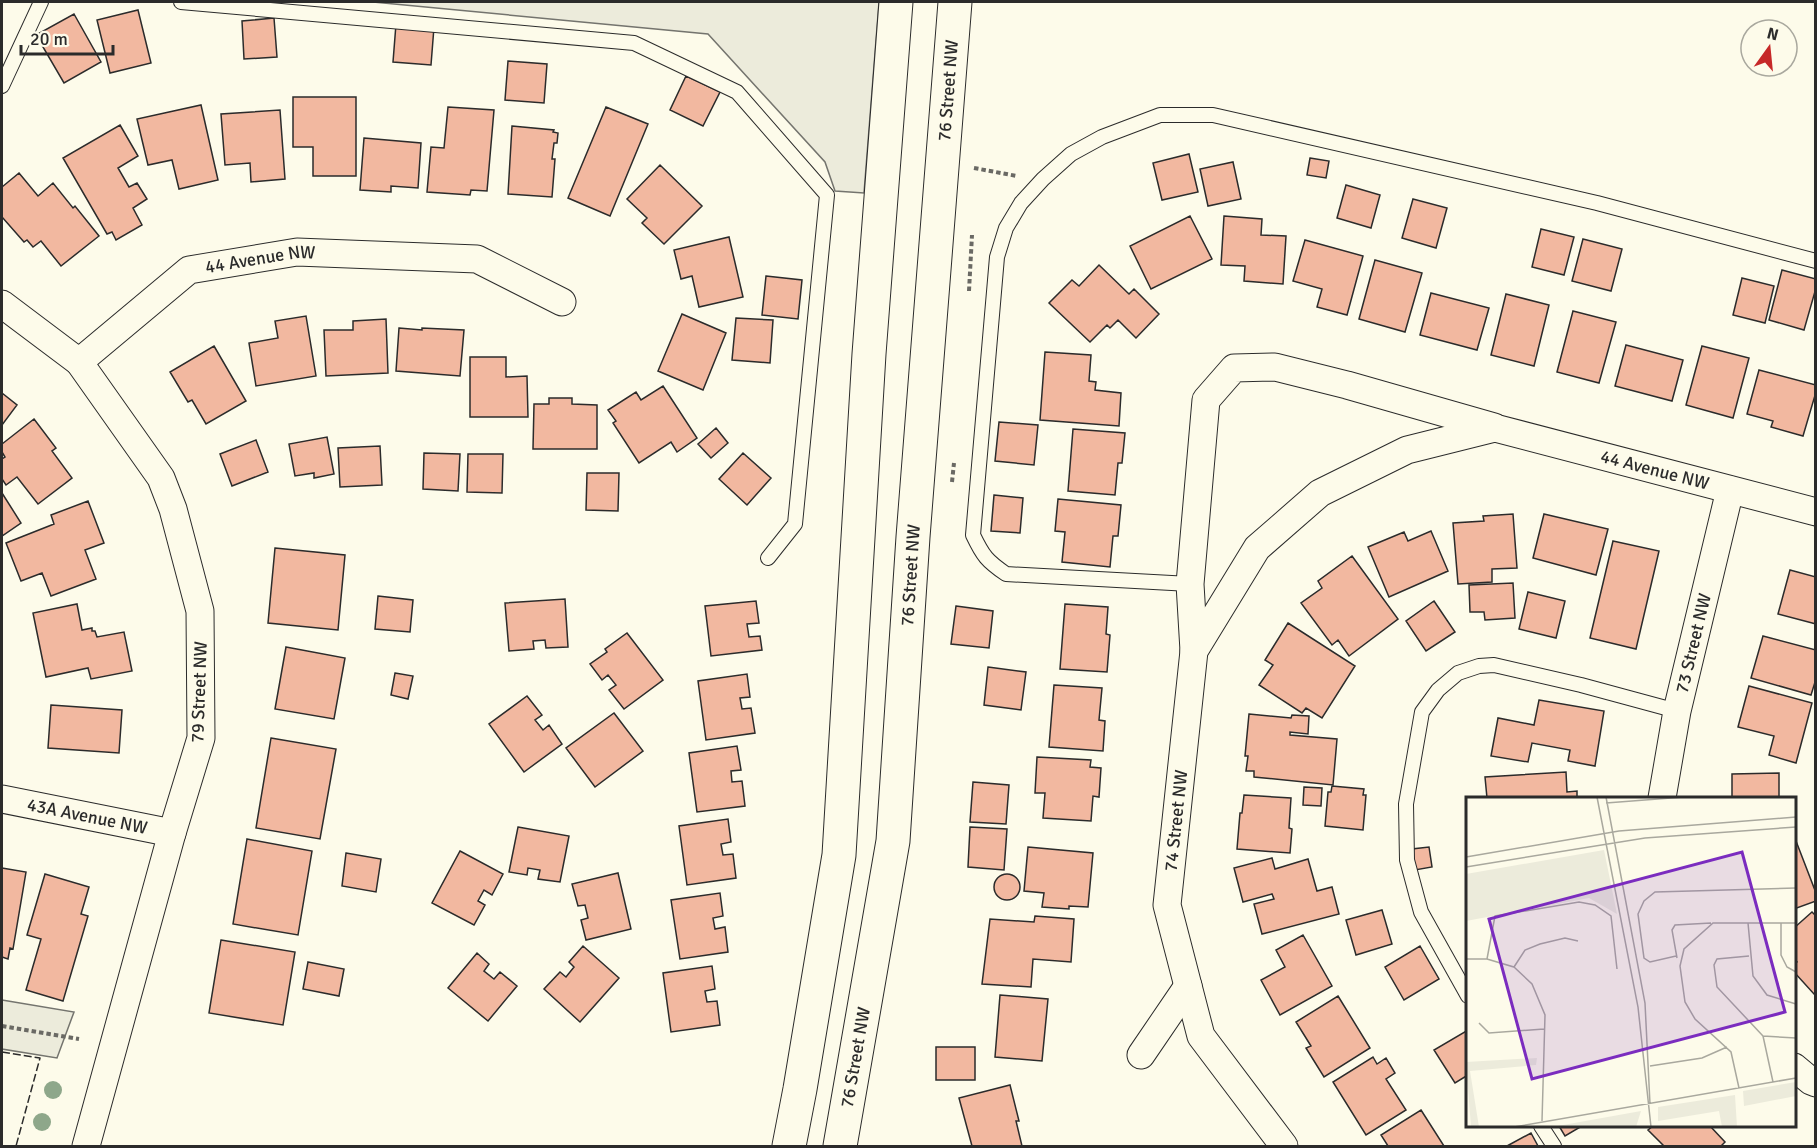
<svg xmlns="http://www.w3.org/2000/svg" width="1817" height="1148" font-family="Signika,sans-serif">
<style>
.green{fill:#ecebdb;stroke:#74746e;stroke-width:1.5}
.building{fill:#f2b8a0;stroke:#2b2b2b;stroke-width:1.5}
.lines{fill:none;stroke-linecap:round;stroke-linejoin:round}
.lane-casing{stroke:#2b2b2b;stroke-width:16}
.street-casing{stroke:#2b2b2b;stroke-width:29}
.secondary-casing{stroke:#2b2b2b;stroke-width:35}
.path{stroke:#6a6964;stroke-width:4;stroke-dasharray:4.5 3;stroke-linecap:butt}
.lane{stroke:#fdfbea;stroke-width:14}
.street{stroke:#fdfbea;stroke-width:27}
.secondary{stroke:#fdfbea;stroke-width:33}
.fence{stroke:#2b2b2b;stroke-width:1.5;stroke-dasharray:8 3;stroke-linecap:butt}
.tree{fill:#8ea78a}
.labels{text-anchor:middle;stroke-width:4.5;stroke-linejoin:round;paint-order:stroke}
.street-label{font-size:18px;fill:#2b2b2b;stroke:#fdfbea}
.inset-road{fill:none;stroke:#a9a89e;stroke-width:1.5}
.view{fill:#7b2cbf;fill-opacity:0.15;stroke:#7b2cbf;stroke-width:3}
.inset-edge{fill:none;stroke:#2b2b2b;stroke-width:3}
</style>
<rect width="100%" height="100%" fill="#fdfbea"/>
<path class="green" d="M373,2h506l-15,191 -29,-2 -10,-29 -117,-128z
M2,1000l72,12 -17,46 -55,-9z"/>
<path class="building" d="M138,10l13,53 -41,10 -13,-53z
M74,14l27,48 -37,21 -28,-48z
M274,18l3,39 -33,2 -2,-38z
M396,24l38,3 -3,38 -38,-3z
M508,61l39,3 -3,39 -39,-3z
M686,76l34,16 -17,34 -33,-16z
M293,97h63v79h-43v-29h-20z
M201,105l17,75 -39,9 -7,-29 -24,5 -11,-46z
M448,107l46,3 -7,81 -16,-1 -1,5 -43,-3 4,-45 13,1z
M606,107l42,17 -38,92 -42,-18z
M280,110l5,69 -34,3 -1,-19 -25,2 -4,-51z
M120,125l18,31 -20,12 11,19 8,-4 10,16 -14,9 9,17 -26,15 -4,-8 -5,2 -44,-76z
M512,126l42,4 -1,2 5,1 -1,10h-3l-2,16h3l-3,38 -44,-3z
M364,138l57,5 -3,45 -27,-2v6l-31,-2z
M1189,154l9,38 -36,8 -9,-37z
M1310,158l19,3 -3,17 -19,-3z
M1233,162l8,37 -33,7 -8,-37z
M660,165l42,41 -38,38 -22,-21 5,-5 -20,-19z
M19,173l19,23 15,-13 20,25 2,-2 24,30 -38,30 -20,-25 -8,6 -6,-7 -3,2 -22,-25v-30z
M1346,185l34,10 -9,33 -34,-10z
M1413,199l34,9 -11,40 -34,-10z
M1190,216l22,43 -61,30 -21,-43z
M1224,216l38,3 -1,16 25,1 -3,48 -39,-3 1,-15 -24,-1z
M1541,229l33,8 -10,38 -32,-8z
M729,237l14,60 -44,10 -7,-31 -11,3 -7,-29z
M1583,239l39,10 -11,42 -39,-10z
M1305,240l58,16 -16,59 -30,-8 5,-18 -29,-8z
M1375,260l47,13 -17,59 -46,-13z
M1099,265l30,29 5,-5 25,25 -23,24 -18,-18 -8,8 -3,-3 -17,17 -41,-39 23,-23 7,6z
M1782,270l34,9v9l-12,42 -35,-10z
M766,276l36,4 -4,39 -36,-4z
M1742,278l32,8 -9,37 -32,-8z
M1431,293l58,15 -12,42 -57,-15z
M1506,294l43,11 -15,61 -43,-11z
M1573,311l43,11 -17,61 -42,-11z
M682,314l44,19 -23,57 -45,-19z
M306,316l10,60 -60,10 -7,-43 29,-5 -3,-17z
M736,318l37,2 -3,43 -38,-3z
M386,319l2,54 -62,3 -2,-46h29v-9z
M399,328l23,2v-2l42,2 -4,46 -64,-5z
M1626,345l57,15 -11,41 -57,-15z
M214,346l32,55 -40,23 -14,-24 -4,2 -18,-30z
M1702,346l47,12 -16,60 -47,-13z
M1045,352l46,3 -2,26 7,1 -1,8 26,3 -2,33 -79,-6z
M470,357h36v20l21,-1 1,41h-58z
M1759,370l57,15v7l-13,44 -32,-9 2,-6 -26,-7z
M663,386l34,52 -20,14 -6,-10 -32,21 -26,-40 3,-2 -8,-11 28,-18 5,8z
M2,393l15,12 -15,20z
M549,398h23v6l25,1v44h-64l1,-45h15z
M34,419l22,29 -4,3 20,27 -34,26 -21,-27 -11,8 -4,-6v-20l3,-2 -3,-5v-8z
M999,422l39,3 -4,40 -39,-4z
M716,428l12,15 -17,15 -13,-14z
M1073,429l52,4 -3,30h-4l-3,32 -47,-4z
M327,437l7,37 -20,4v-5l-19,3 -6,-32z
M256,440l12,32 -36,14 -12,-32z
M380,446l2,39 -42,2 -2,-39z
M424,453l36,1 -2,37 -35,-2z
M743,453l28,25 -24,27 -28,-26z
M468,454h35l-1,39 -35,-1z
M587,473h32l-1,38 -32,-1z
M2,493l19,30 -19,13z
M994,495l29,3 -3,35 -29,-2z
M1058,499l63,6 -3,31h-5l-3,31 -48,-5 3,-30 -10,-1z
M88,501l16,42 -19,7 11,29 -45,17 -9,-23 -21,8 -15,-38 48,-19 -3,-9z
M1513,514l4,54 -25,1v13l-34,2 -5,-61 31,-2 -1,-5z
M1544,514l64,15 -12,46 -63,-17z
M1431,531l17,40 -59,26 -21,-50 36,-15 4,9z
M1613,541l46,10 -23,98 -46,-11z
M275,548l70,7 -7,75 -70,-7z
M1352,556l46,63 -49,37 -11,-16 -6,5 -31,-42 21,-15 -4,-7z
M1790,570l26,7v47l-38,-10z
M1513,583l2,35 -30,2 -1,-8h-14l-1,-27z
M1528,592l37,9 -9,37 -37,-9z
M378,596l35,4 -3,32 -35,-3z
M565,599l3,48 -22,1 -1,-8 -12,1 1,8 -25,2 -4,-48z
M756,601l3,22 -12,1 2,13 11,-1 2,14 -51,6 -6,-50z
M1434,601l21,31 -29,19 -20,-30z
M77,604l5,26 10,-2v3h3l2,6 27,-5 8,39 -41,8 -3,-11 -42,9 -13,-64z
M1065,604l43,3 -2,27 4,1 -3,37 -47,-3z
M956,606l37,5 -4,37 -38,-4z
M1288,623l67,43 -33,52 -16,-10 -4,5 -43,-28 14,-20 -8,-5z
M627,633l36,47 -39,29 -15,-19 7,-5 -8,-10 -6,5 -12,-16 17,-12 -2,-3z
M1763,636l53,14v29l-5,16 -60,-17z
M286,647l59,11 -11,61 -59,-10z
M988,667l38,5 -5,38 -37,-5z
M395,673l18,3 -5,23 -17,-4z
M747,674l3,23 -10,1 2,11 9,-1 4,25 -49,7 -8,-59z
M1054,685l48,3 -3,32 6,1 -2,30 -54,-4z
M1749,686l63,17 -16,60 -27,-8 5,-19 -36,-9z
M527,696l15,19 -7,5 8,10 6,-5 13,19 -38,28 -35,-48z
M1539,700l65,11 -9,55 -27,-5 2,-11 -38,-7 -4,19 -37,-6 7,-38 36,7z
M51,705l71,5 -3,43 -71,-5z
M614,713l29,38 -48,36 -29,-39z
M1249,714l42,4 1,-3 17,1 -1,18 -18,-2v3l47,4 -4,46 -79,-8v-6h-8l2,-15h-3z
M271,738l65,11 -16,90 -64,-11z
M737,746l4,24 -10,1 1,11 10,-1 3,25 -48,6 -8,-59z
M1037,757l54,3 -1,7 11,1 -2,29 -6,-1 -2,25 -48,-3 2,-25h-10z
M1566,772l1,20 10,-1v7h-90l-2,-21z
M1779,773v25h-47v-24z
M973,782l36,3 -3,39 -36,-2z
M1332,786l32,3 -1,6h3l-3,35 -38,-4 3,-34h3z
M1304,787l18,1 -1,18 -18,-1z
M1244,795l47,3 -2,30 3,1 -2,24 -53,-4 3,-36h2z
M728,819l3,23 -10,2 2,11 10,-1 3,24 -49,7 -8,-59z
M518,827l51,9 -9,46 -22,-3 2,-9 -12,-2 -1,7 -18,-3z
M970,827l37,2 -3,41 -36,-3z
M247,839l65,12 -14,84 -65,-11z
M1796,841l20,52v8l-22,8z
M1028,847l65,6 -5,54 -19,-1v3l-27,-2 2,-14 -20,-2z
M1429,847l3,20 -17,3 -3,-21z
M460,851l43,23 -11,21 -8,-5 -6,11 7,4 -11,20 -42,-22z
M346,853l35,6 -5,33 -34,-6z
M1272,858l3,11 33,-10 9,32 15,-4 7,27 -77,20 -8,-30 20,-5 -2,-5 -29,8 -9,-34z
M2,868l24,4 -13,77 -3,-1 -2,11 -6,-2z
M618,873l13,56 -45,11 -5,-20 7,-2 -3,-13 -7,1 -6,-22z
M45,874l44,13 -8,27 7,2 -25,85 -37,-11 15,-51 -14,-4z
M994 887a13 13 0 1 1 26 0a13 13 0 1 1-26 0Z
M720,893l3,23 -10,2 2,11 10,-2 3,25 -48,7 -9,-59z
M1382,910l10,34 -36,11 -10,-35z
M1812,912l4,4v76l-2,2 -20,-22v-8l3,-2 -3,-3v-31z
M1035,916l39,3 -3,43 -38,-3 -2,28 -49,-3 8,-65 44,3z
M1303,935l29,51 -52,29 -19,-35 24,-13 -9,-17z
M221,940l74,12 -12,73 -74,-12z
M583,946l36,32 -39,44 -36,-33 16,-17 6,5 8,-10 -5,-5z
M1420,946l19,33 -35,21 -19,-33z
M477,953l12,11 -5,7 10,8 6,-7 17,14 -29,35 -40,-33z
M308,962l36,7 -5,27 -36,-7z
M712,966l3,23 -10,2 2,11 10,-1 3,24 -49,7 -8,-59z
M1000,995l48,4 -6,62 -47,-4z
M1338,996l32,52 -46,29 -18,-29 5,-2 -15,-24z
M1468,1030v45l-13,8 -21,-33z
M936,1047h39v33h-39z
M1373,1057l4,7 9,-6 9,15 -9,6 20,31 -40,25 -33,-53z
M1010,1085l9,36h-3l6,25h-50l-13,-48z
M1421,1110l23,36h-56l-7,-11z
M1559,1126h23l-17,10z
M1653,1126h57l15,16 -4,4h-57l-16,-16z
M1531,1133l7,13h-31z"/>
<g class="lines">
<defs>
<path id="lane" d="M181,2l453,41 103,49 90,103 -32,329 -27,34
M2,86l39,-84
M1190,584l-184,-10c-19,-13 -23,-18 -33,-39l24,-278 9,-29 15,-25 22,-24 28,-25 31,-17 58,-22h53l384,88 219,58
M1468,996l-47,-84 -14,-52 -1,-56 16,-92 16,-22 20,-17 21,-7 15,-1 87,20 96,26
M1541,1126l13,20"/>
<g id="street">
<path id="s1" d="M2,304l77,58 110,-92 108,-18 180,7 85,43"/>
<path d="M79,362l82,116 12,31 27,102 1,127 -29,95 -86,313"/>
<path d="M1194,651l-4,-67 16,-184 28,-32 41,-1 72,18 147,42"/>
<path id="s2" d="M1662,798l15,-87 53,-221"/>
<path id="s3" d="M2,799l170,34"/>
<path d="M1141,1055l47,-69"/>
<path d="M1794,1067l17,14 5,2"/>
<path id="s4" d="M1284,1146l-83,-110 -34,-131 27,-254 63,-103 63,-55 87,-43 88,-22 321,84"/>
</g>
<g id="secondary">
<path d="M789,1146l11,-57 39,-234 30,-501 27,-352"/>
<path id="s5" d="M840,1146l53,-305 20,-304 42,-535"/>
</g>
</defs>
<use href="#lane" class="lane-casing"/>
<use href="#street" class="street-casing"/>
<use href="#secondary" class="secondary-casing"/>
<path class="path" d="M974,168l43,8
M969,291l3,-56
M952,482l2,-19
M2,1026l77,13"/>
<use href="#lane" class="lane"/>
<use href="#street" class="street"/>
<use href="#secondary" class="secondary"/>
<path class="fence" d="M2,1052l38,6 -24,88"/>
</g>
<g class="tree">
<circle cx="53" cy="1090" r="9"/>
<circle cx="42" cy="1122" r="9"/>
</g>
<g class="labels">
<g class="street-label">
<text dy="6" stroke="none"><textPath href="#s5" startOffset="1062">76 Street NW</textPath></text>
<text dy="6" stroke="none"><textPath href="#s1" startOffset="312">44 Avenue NW</textPath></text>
<text dy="6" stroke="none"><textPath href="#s4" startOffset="1086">44 Avenue NW</textPath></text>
<text dy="6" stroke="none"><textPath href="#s5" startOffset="576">76 Street NW</textPath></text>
<text dy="6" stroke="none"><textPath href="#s2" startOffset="158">73 Street NW</textPath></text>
<text transform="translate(199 692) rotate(-88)" y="6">79 Street NW</text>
<text dy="6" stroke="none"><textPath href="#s3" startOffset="87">43A Avenue NW</textPath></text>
<text dy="6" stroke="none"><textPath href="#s4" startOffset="358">74 Street NW</textPath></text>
<text dy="6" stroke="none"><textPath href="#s5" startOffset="90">76 Street NW</textPath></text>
</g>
</g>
<g transform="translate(1466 797)">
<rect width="330" height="330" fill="#fdfbea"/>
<path d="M138,53l13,64 -28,-16 -123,23v-47zM71,261l-1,7 -66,6 9,56h-8l-5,-65zM330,285v14l-52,10 -1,-15zM269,298l2,32h-15l-3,-16 -61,10v-14zM175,314l-5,16h-84z" fill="#ecebdb"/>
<path class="inset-road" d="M131,0l41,210 13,120M140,0l39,206 5,101M140,6l78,-6M0,60l153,-26 177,-14M0,70l179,-29 151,-11M282,126l5,53 14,19 29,9M315,126v32l6,12 9,5M210,159l-26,6 -6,-4 -6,-44 6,-13 11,-9 141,-4M283,159l-32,3 -3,6 3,22 46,49 33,2M211,161l-5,-28 3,-5 36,-2M0,162h21l27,8 11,-17 15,-6 25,-6 13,3M21,162l8,-43 84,-14 16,3 16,11 6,53M48,170l18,17 13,31 -3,106M13,226l10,10 55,-4M297,239l10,46M184,269l52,-8 25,-11M273,291l-8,-36 -36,-33 -10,-17 -5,-36 4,-17 29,-26h83M48,330l282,-49"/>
<path class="view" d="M276,55l43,160 -253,67 -43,-160z"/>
<rect width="330" height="330" class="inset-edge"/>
</g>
<rect width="1817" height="1148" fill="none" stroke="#2b2b2b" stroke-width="6"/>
<g transform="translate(1769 48) rotate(15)"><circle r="28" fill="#fdfbea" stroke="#a9a89e" stroke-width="1.5"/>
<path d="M0-4.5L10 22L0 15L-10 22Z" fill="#c62828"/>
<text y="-9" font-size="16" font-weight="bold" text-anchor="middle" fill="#2b2b2b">N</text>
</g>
<path d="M21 45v9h92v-9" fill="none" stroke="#2b2b2b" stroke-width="3"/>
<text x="30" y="45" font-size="18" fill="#2b2b2b" stroke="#fdfbea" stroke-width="4.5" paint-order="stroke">20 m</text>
</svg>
